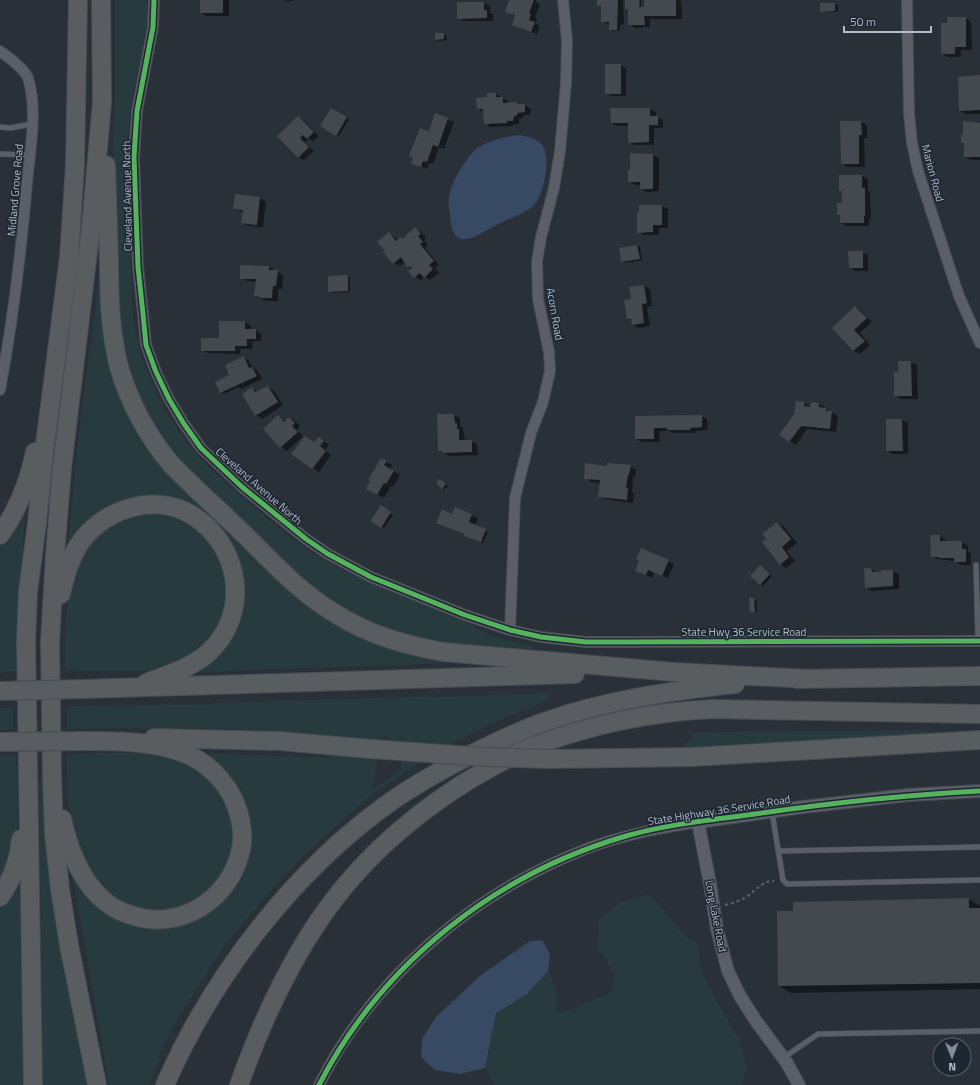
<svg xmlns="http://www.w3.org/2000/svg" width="980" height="1085" font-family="'Titillium Web',sans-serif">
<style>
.green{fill:#273a3e}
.water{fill:#384963}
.shadow{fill:#0007}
.building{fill:#444950}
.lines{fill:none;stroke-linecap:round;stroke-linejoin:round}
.service-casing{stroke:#484c53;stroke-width:6}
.minor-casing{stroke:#484c53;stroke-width:12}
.tertiary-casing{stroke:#484c53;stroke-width:14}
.motorway-casing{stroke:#474c53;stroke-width:20}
.path{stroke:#5d636a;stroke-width:2;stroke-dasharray:3 3;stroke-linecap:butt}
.service{stroke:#5a5e66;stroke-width:5}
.minor{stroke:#5a5e66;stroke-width:10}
.tertiary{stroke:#5a5e66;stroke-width:12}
.motorway{stroke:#5a5d60;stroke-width:18}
.motorway-bridge-casing{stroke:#474c53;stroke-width:20;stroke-linecap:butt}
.motorway-bridge{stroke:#5a5d60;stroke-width:18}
.cycleway-casing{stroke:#1d2633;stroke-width:8}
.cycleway{stroke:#56b35d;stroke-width:5}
.labels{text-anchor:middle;stroke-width:3;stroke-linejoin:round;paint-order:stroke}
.street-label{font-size:11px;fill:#b4bcc9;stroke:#1d2633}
</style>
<rect width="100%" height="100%" fill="#2a3038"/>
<path class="green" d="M115,0h32v24l-5,29 -11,50 -3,29 -1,41 6,144 9,42 21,48 25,37 22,25 81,69 24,17 30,16 130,55 -1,2 23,9 37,10 1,2 -36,-2v3l-45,-4 -60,-14 -28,-12 -37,-19 -25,-18 -138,-135 -28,-51 -15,-47 -7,-47 -3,-162 2,-53z
M101,250l25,152 170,191 157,67v3l-253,9 -1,-3c9,-6 17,-12 24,-19 22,-25 27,-66 15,-95 -5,-14 -16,-27 -27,-37 -14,-12 -33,-16 -51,-20l-93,51 14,-135 15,-111z
M22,509h3l-3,57h-1l-4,105 -17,2v-129z
M145,512l34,4 38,28 15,53 -26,51 -45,21 -15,2h-64l-17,-1c0,-54 -1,-122 53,-150 8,-4 18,-6 27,-8z
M545,693l4,3 -2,4 -69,30 -29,15 -59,-5 -2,-5 -8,5c-42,-4 -83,-8 -125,-10 -62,-3 -125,-2 -188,-1v-23l146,-2 1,-1 217,-7v1z
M0,708h13v21l-13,2z
M927,730v5l-244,13 11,-15 63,-2z
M137,752l31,5 16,5 14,7 20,17 15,31v39l-25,40 -47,18 -40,-8 -29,-26 -19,-51 -4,-18 -3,-57z
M203,753l105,4 33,-1 37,3 -6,31 28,-20 2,-9 19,1 -51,34 -50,44 -37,37 -55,64 -49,75 -20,40 1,3 -11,26h-40l-39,-223 16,27 91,36 72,-77z
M0,755h17l-1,11h2l-1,70 -17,52z
M41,779h3l46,306h-48l-3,-302h2z
M18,881l3,1 4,203h-25v-178z
M649,894l18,19 16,22 14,6 5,32 21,39 18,31 6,26 -5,14 -3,2h-244l-10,-17 11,-55 31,-19 21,-23 8,17 1,24 17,-3 38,-18 3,-18 -9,-12 -8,-13 1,-28 22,-18z"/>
<path class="water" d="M519,135c7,1 20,4 24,11 8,13 1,50 -10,60 -9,8 -22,12 -33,17 -8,4 -15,9 -24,13 -21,10 -25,-5 -26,-22 -1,-6 -2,-13 -1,-18 4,-16 10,-25 19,-38 3,-3 5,-7 8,-9 12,-9 29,-12 43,-14z
M542,940l8,13 -2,18 -21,23 -31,19 -11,55 -25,6 -25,-4 -14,-13 1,-18 14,-22 45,-42 49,-34z"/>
<path class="shadow" d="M201,0h28v16h-22l-6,-3z
M284,0h9v1h-7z
M510,0h26v2l4,2 -5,13 2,1 -2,5 5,3 -3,8 -24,-10 3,-8 -10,-5z
M598,0h25l1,24 -4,1v5l-7,1 -3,-2v-4l-8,-4v-14l-4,-2z
M626,0h12l2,12v-12h1v8h4v-8h34l2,1 1,18h-32v8l-15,1 -6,-4v-14l-3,-2z
M484,3l6,3v7l3,1v7h-29l-6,-3z
M835,4l3,1v7h-14l-3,-1z
M965,18l6,3 1,29h-11v7h-13l-6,-3 6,-30z
M444,34l2,1 1,5 -8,1 -3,-2z
M620,65l6,3v28h-14l-6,-3z
M980,76v38h-14l-6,-3z
M488,94h8l12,7v2l17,2 6,4 -1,6h-6l-2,4h-3v5h-6v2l-23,1 -5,-4 -1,-11 -6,-3 10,-11z
M332,109l17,10 -10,17 -17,-11z
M650,109l6,3v5l7,3v8h-9v17h-20l-5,-3v-16h-12l-5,-3z
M435,115l19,7 -10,27 -5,-2 -6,17 -4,-1 -2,6 -15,-6 17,-31z
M299,118l5,3 15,15 -6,5 -4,-2 -4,3 9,9 -10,9 -6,-3z
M841,122h20l6,3v13h-3l1,29h-17l-6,-3z
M980,124v36h-9l-6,-3v-13l-3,-1 2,-7z
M653,155l6,3v33l-12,1 -6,-4v-3h-6l-6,-4 2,-11z
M840,176h22l6,3v12l2,1 1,27h-2v7h-22l-6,-3v-7l-3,-2 5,-10v-12l-3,-2z
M236,195l24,3 6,4 -3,25 -15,-1 -6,-4 1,-10 -9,-4z
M640,206h22l6,3v19h-9v7h-15l-6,-3z
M416,229l5,3 5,6 -2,2 4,5 -3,3 14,17 -4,3 4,5 -9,7 -5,-3 -4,3 -6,-3 -3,-8 -3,-2 -4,-5 -5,4 -6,-3 -5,-29 6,3 3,4 4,-1z
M637,246l3,1 2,13 -17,3 -3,-2 -2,-12z
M862,252l6,3v16h-12l-6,-3z
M269,267l14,8 -1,14h-4v12h-11l-12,-5 2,-14 -10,-1 -6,-3z
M348,276l2,2v14l-18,1 -3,-2z
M644,286l6,3 2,17 -5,1 3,19 -12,2 -6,-4v-3l-4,-2 4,-19z
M856,307l5,4 11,11 -12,11 10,12 -10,9 -6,-3 -21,-23z
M220,322h25l6,4v4h4l6,4v7h-8l-1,8h-12v5l-32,-1 -6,-3 18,-11z
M244,357l5,4 4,7 5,3 4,8 -21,10 -3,-2 -14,7 -3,-2 -5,-10 15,-5z
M911,362l6,3 1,34h-17l-6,-4 4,-21z
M268,387l6,4 9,14 -21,14 -6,-4 -4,-27 6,4z
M804,403l7,4 8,-3 6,3v2l13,7 -2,16 -29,-3 -11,16 -15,-10z
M438,415h16l6,3v8l3,2v4l1,1 1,8h6l6,3 1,11 -29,1 -10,-6z
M278,416l8,6 4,-4 5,3 5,5 -3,4 6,6 -16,15 -6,-4 -17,-18z
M701,416l6,3 1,11 -12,1v2h-22l-4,-2h-11l1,11h-18l-6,-3v-22z
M902,420l6,3v31h-15l-6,-3z
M319,438l10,7 -4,5 6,5 -12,17 -26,-18 22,-11z
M382,459l10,6 -2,4 10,6 -7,12 -2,-1 -7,12 -17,-9z
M630,466l6,4 -1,8 -2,-1 -1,15 2,1 -1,10 -28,-4 -6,-3 1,-13 -9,-1 -5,-4 22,-11z
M443,482l5,4 -3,3 -3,-1z
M383,508l10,7 -9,13 -12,-8z
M455,509l23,9 -3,8 13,6 -5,11 -46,-21 16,-7z
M777,523l6,3 14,17 -10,8 8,10 -9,7 -6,-4 -13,-25z
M940,536l6,4v2h16l6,4v5l3,2v12h-10l-6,-4 -18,-2 -5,-3z
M668,561l6,3 -6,14 -14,-6 -2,6 -15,-8z
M761,566l11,10 -9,10 -11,-10z
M871,569l6,4 16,-2 6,3v15l-28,2 -5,-4z
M750,599l7,2v12l-6,-2z
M969,899l11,7v83l-189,4 -12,-7z"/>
<path class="building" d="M200,0h23v13h-23z
M509,0h25l-5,13 2,1 -2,6 6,2 -4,10 -19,-7 3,-10 -10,-3z
M597,0h21l-1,30h-8v-8h-8v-16h-4z
M625,0h14v7h5v-7h32v16h-32l1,9h-17v-16h-3z
M457,2h27v8h3v8l-30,1z
M820,3h15v8l-15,1z
M947,17h19v30h-11v7h-14v-31h6z
M435,33h9v6l-9,1z
M605,64h16v30h-16z
M980,75v35l-21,1 -1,-34z
M487,93h9v4h7v6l13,-1 2,2h7v8l-7,1 -2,3h-2l-1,5h-6v2l-23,1 -1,-15h-6l-1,-11 11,-1z
M331,108l16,9 -11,19 -16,-10z
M610,108h40v8h8v9h-9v17l-21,1v-20h-17z
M435,113l13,5 -10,29 -5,-2 -6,17 -4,-1 -2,6 -10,-3 2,-6 -4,-2 11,-28 9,3z
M298,116l16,16 -7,7 -4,-4 -3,3 9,9 -11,11 -21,-22z
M840,121h21l1,14h-3v29h-18z
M963,121l17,2v34h-16v-14h-3v-8h2z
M630,153l23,1v35h-13v-7h-12v-12h2z
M839,175h23v13h3v28h-1v7h-24v-8h-3v-12h5v-12h-3z
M235,194l25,3 -3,28 -16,-2 2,-13 -10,-1z
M639,205h23v20h-9v7l-16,1v-20h2z
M415,227l6,7 -3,2 5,6 -3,2 14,17 -5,4 4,4 -9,9 -4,-5 -6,5 -6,-7 4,-3 -2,-2 -2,2 -7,-11 -8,7 -10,-12 2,-1 -8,-9 12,-10 7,9 5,-4 1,2z
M637,245l3,14 -19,3 -2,-14z
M848,251h15v17h-14z
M240,265l29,1v4h9l-2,16h-3l-1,12h-12v-1l-6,-1 2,-17h-16z
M348,275v16l-20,1v-16z
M644,285l3,18 -5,1 2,19 -12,2 -1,-6h-4l-3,-19 7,-1 -2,-12z
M855,306l12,12 -13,12 11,11 -12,10 -21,-23z
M219,321h26v8h11v10h-9v7h-12v5h-34v-13h18z
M244,356l5,12 3,-1 5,9 -37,17 -5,-11 14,-7 -4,-10z
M898,361h13l1,35h-18v-24h4z
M268,386l10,16 -23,14 -13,-22 10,-7 3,5z
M796,401l8,1v4l6,1 1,-5 8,1v4l7,1v3h6l-2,18 -29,-3 -12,16 -10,-7 15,-21z
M437,414h17l1,9h2v6h2v11h13v12l-30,1v-2h-4z
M278,415l6,7 5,-5 6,6 -3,3 6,6 -18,16 -17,-19z
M702,415v12l-12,1v2h-23v-2h-13v11h-19v-23z
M886,419h16l1,32h-17z
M305,436l9,6 5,-5 5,4 -4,5 6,5 -14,18 -21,-15z
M381,458l6,3 -3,4 10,6 -8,13 -2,-1 -7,12 -11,-6 4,-8 -2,-1z
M585,463l22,3v-3l24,2 -2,10h-1l-2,13h2l-1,12 -29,-3 2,-17 -16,-1z
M440,479l6,5 -4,5 -6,-6z
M381,505l10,7 -10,16 -11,-7z
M455,507l17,7 -3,8 17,7 -5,13 -17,-6v-2l-28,-11 6,-14 10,5z
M777,522l14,17 -9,8 7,10 -9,8 -18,-23 4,-3 -4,-5z
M930,535h10v6h22v8h4v13h-12v-4h-15v-1h-8z
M641,548l28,12 -7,16 -14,-6 -2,5 -11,-4 4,-10 -3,-2z
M760,565l10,9 -10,11 -10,-9z
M864,568h7l1,4h9v-2h12v16l-28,2z
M749,598h5l1,14h-5z
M969,898v10h11v75l-202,3 -1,-75h16v-9z"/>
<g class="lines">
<defs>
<path id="service" d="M0,127l10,1 22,-4
M0,154l30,1
M976,565l2,76
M772,812l11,68 4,4 193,-4
M778,851l202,-4
M783,1058l35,-24 162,-3"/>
<path id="minor" d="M154,0l-1,27 -16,84 -3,46 4,110 5,47 3,31 10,27 13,27 15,25 17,24 41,39 64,52 22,15 43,23 94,38 45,15 31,7 45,5h39l355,-1
M907,0l2,113 3,30 6,28 41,125 21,47
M0,51c8,6 25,18 28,27 10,33 2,71 -1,105 -6,70 -14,138 -27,207
M510,630l5,-132 16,-65 12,-31 7,-31 -1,-19 -11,-53 -1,-37 4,-25 13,-49 6,-37 6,-68 1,-42 -4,-41
M319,1085c55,-109 154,-192 267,-236 36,-14 74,-21 112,-27"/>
<path id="tertiary" d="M799,1085l-12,-22 -31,-42 -16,-25 -12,-25 -11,-42 -7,-45 -12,-62 105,-15 105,-12 72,-4"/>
<path id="motorway" d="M106,165c1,31 2,63 3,95 0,36 1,71 10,107 10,35 29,70 52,97 8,9 18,17 26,26 17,15 33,31 50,47 28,28 55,57 89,77 33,21 69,31 107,38l231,20 134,7
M0,535c17,-24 29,-54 35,-83
M61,594c4,-17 8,-33 17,-48 23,-37 77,-54 114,-31 49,30 59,99 16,138 -17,15 -41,22 -62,30
M797,679l183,-3
M83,689l492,-15
M154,738l126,3 91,8
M692,757l288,-17
M62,819c6,27 17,58 38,78 8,8 20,15 31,18 49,17 100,-16 110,-66 3,-14 0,-30 -5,-44 -9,-23 -29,-43 -52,-52 -31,-12 -67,-12 -99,-12
M0,897c12,-17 19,-37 21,-58
M33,1085l-7,-444 2,-49 9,-69 7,-71 25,-195 6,-92 3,-165
M97,1085l-28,-140 -9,-56 -6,-56 -2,-57 -2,-134 5,-87 7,-87 29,-241 11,-125 -1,-102
M165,1085c48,-110 130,-216 228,-285 25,-17 50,-31 77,-45 24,-12 48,-24 74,-33 62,-22 126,-31 191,-38
M239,1085c21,-59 46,-115 81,-166 44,-65 108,-118 177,-155 10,-5 21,-12 32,-16 59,-23 121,-36 184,-39l267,5"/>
</defs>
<use href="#service" class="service-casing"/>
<use href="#minor" class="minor-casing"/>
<use href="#tertiary" class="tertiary-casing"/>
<use href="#motorway" class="motorway-casing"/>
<path class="path" d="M725,905c8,-2 15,-4 21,-8 11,-7 15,-16 28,-16"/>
<use href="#service" class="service"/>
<use href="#minor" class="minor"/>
<use href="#tertiary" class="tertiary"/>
<use href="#motorway" class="motorway"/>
<defs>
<path id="motorway-bridge" d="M0,691l83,-2
M0,742l85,-1
M371,749l113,8 64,2 144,-2"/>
</defs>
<use href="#motorway-bridge" class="motorway-bridge-casing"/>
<use href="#motorway-bridge" class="motorway-bridge"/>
<defs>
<path id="cycleway" d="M154,0l-1,27 -16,84 -3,46 4,110 5,47 3,31 10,27 13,27 15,25 17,24 41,39 64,52 22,15 43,23 94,38 45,15 31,7 45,5h39l355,-1
M319,1085c63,-122 176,-211 307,-249 42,-12 86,-16 129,-22 75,-11 150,-19 225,-23"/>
</defs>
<use href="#cycleway" class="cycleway-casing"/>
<use href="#cycleway" class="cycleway"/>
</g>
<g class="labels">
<g class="street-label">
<text transform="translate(933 173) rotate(75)" y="4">Marion Road</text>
<text transform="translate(15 190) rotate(-85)" y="4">Midland Grove Road</text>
<text transform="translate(127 196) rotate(-91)" y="4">Cleveland Avenue North</text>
<text transform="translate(555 314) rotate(80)" y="4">Acorn Road</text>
<text transform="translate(259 486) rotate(41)" y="4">Cleveland Avenue North</text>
<text x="744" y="636">State Hwy 36 Service Road</text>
<text transform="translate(719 810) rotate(-9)" y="4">State Highway 36 Service Road</text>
<text transform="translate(716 916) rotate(79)" y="4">Long Lake Road</text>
</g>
</g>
<g transform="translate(952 1057) rotate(179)"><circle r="19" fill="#1d2633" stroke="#59626f"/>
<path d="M0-3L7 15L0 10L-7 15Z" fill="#848b96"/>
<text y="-6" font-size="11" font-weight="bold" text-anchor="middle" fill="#b4bcc9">N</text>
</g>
<path d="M844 26v6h87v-6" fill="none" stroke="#b4bcc9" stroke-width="2"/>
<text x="850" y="26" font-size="12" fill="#b4bcc9" stroke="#1d2633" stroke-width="3" paint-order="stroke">50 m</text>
</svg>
